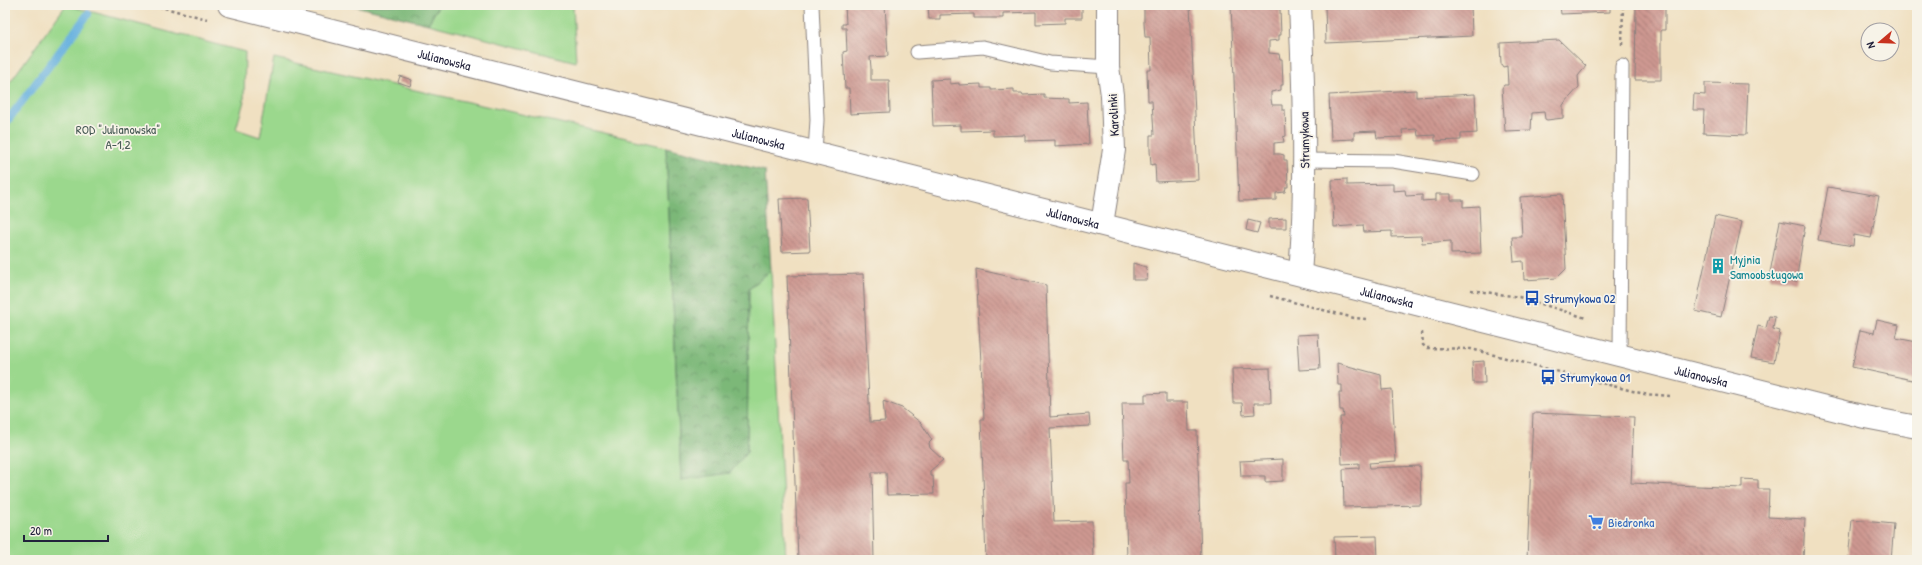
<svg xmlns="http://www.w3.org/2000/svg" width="1922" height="565" font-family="'Patrick Hand',sans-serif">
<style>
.green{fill:#9bd88d;stroke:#5e7d64}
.forest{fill:url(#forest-crowns);stroke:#4f6d5a}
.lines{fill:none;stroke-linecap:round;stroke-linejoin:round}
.stream{stroke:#66b1df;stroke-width:8}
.building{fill:url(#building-back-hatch)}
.service-casing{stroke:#89817e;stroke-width:15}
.minor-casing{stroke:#89817e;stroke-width:24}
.path{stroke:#89817e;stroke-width:2.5;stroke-dasharray:3 3;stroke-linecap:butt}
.service{stroke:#fff;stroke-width:13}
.minor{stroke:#fff;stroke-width:22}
.labels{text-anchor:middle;stroke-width:3.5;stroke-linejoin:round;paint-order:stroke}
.street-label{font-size:13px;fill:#22223b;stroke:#f7f3e8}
.park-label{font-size:13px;fill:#465954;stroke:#f7f3e8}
.culture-label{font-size:13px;fill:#0d838f;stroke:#f7f3e8;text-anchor:start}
.transit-label{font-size:13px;fill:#164399;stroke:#f7f3e8;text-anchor:start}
.shop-label{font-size:13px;fill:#366cbe;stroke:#f7f3e8;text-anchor:start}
</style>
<defs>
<pattern id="forest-crowns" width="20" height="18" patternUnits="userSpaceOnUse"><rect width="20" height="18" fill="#7cb878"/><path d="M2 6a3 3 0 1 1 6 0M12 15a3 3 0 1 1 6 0" fill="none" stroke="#659564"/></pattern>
<pattern id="building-back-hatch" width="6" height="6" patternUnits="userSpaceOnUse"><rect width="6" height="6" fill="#ce9891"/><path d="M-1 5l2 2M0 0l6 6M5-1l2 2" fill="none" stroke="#a77c78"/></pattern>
</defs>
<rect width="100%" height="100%" fill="#f7f3e8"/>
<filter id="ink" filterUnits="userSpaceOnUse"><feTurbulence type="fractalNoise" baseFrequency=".025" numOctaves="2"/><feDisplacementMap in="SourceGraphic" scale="8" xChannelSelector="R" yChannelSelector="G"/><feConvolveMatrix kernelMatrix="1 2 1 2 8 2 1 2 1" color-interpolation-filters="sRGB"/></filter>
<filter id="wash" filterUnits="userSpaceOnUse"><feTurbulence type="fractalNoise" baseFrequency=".012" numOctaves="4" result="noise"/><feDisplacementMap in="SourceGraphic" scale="16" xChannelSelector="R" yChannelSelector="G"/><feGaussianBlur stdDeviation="0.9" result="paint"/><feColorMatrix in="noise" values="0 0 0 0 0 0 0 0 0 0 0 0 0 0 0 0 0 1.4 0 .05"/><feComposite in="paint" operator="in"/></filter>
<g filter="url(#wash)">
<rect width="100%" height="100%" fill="#f0e0c1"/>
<path class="green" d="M66,5l179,47 -1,49 -8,28 24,8 14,-79 392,89 15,333 66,-28 2,-163 22,-19 15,290h-781v-471z
M439,5h134l3,57 -148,-38z"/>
<path class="forest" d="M351,5h88l-11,19z
M666,147l99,24 6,99 -22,19 -2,163 -17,21 -49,7z"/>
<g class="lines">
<path class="stream" d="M5,124l83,-110"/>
</g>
<g id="blocks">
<path class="building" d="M845,5h40l3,51 -18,1 1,11v12h18l1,32 -40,2 -1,-26h-4l-1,-17 -1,-19 4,-1 -1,-23h-4v-4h4z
M928,5h154v13h-17v5l-29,1v-12l-33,1v5h-29v-4l-34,1v4h-11z
M1148,5h42l8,175 -42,2 -1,-18 -4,1 -1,-15v-15h4l-2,-34h-4l-1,-31h4l-1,-33h-5l-1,-14v-15h4z
M1231,5h46l1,4h2l1,26h-2v5l-10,1v12l10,1 1,5h2l1,26h-2v5l-10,2v7l1,6h10v5h3l1,26 -3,1 1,5 -10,1v11h6l4,1v5h3l1,27h-2l-1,5 -9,1v7l-37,1z
M1325,5h146l1,31 -146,7z
M1560,5h50v7l-49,2z
M1636,5h29v25h-4v50h-26z
M1559,40l27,26 -8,10 1,11 -16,18v13l-16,2 -2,-1 -1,-7 -12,1 -1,17 -26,1 -3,-43 2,-3h4l-1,-19 -4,1 -2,-3 -1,-21z
M400,76l12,4 -2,6 -12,-4z
M950,79v5l9,-1v2l22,-1v4h10v2l23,-1v4h8l1,2 21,-1v4l25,1v4l18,-1 2,42 -34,2v-6l-30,1v-6l-32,1v-6l-32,1v-6l-28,1 -2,-46z
M1705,83l43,1 -2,51 -43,-2 1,-23h-11l1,-16 11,1z
M1416,90v7l59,-3 2,39 -16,1v6l-26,1v-6l-17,1 -1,-7 -15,1 1,7 -26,1 -1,-7 -22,1v7l-23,1 -2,-45z
M1347,179v6l46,-1v7l12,-1 1,6 16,-1v6l14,-1v-6h15v6h12v7l16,-1 2,47 -30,1v-13l-29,2 -1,-7 -29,1v-6l-28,1 -1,-7 -29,2 -2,-47z
M1828,187l51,9 -8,42 -17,-3 -1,11 -35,-6z
M1562,194l4,75 -9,9 -33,2 -1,-19 -9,1 -2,-25h10l-2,-40z
M807,198l3,53 -28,1 -3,-53z
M1715,216l27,6 -21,95 -26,-6z
M1286,218v10h-17v-9z
M1248,220l12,3 -3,10 -11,-3z
M1780,221l25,5 -9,56 -27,-4z
M1133,263l13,4 1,13h-14z
M976,269l70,16 4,132 39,-3 1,12 -40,2 4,94 38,-1 1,39h-107l-5,-141h3z
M863,274l7,148 15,-1 -2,-20 19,7 19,15 11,17 -3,3 1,5 13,12 -13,11v5h3l1,18 -47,1 -1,-23h-14l2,88h-76l-11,-284z
M1769,316l6,1 -2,12 7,2 -6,31 -23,-4 7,-32 8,2z
M1877,320l22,5 -3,13 21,4v39l-65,-14 8,-37 14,3z
M1318,334l2,35 -21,1 -2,-35z
M1484,361l1,22h-12l-1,-21z
M1337,363l44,12 1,15 10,-1 4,72 -27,2 1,5 50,-2 1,39 -77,2 -1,-38 16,-1v-5l-17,1 -2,-47h4l-1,-7h-3l-1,-18h3v-7h-4z
M1270,368l1,35h-17l1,11 -12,1 -1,-12h-9l-1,-34z
M1166,393v9h22l1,29h8l4,129h-74l-2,-77h4l-1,-23h-4l-2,-57h23v-9z
M1533,413l101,4 -3,66 111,5v-9l16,1v9h11l-1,28 37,2 -2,41h-276z
M1283,459v22l-18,1v-6h-24l-1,-15z
M1852,520l42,4 -3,36 -43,-1z
M1377,536l1,24h-43l-1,-23z"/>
</g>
</g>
<g filter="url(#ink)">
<use href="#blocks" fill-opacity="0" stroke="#89817e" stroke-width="1"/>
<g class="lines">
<defs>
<path id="service" d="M812,5l5,115 -2,32
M917,52l66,-5 67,16 58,4
M1305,160l88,1 80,13
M1620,355l2,-289"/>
<g id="minor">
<path id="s1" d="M229,5l1636,412 52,10"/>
<path d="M1102,224l12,-74 -2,-55 -4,-28v-62"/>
<path d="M1300,274c7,-90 4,-179 0,-269"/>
</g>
</defs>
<use href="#service" class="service-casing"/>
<use href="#minor" class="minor-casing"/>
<path class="path" d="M153,5l54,14
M1622,45l1,-40
M1471,290l48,7 67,21
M1270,296l84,22 12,1
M1422,332l1,13 4,3 44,1 173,45 26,2"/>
<use href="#service" class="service"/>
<use href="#minor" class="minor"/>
</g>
</g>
<defs>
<symbol id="building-bare" viewBox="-9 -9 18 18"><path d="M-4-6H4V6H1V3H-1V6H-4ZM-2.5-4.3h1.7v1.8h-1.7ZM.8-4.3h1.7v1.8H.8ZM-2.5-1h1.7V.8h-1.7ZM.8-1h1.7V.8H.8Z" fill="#0f9aa8" stroke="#f7f3e8" stroke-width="2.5" paint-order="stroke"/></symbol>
<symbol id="bus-bare" viewBox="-9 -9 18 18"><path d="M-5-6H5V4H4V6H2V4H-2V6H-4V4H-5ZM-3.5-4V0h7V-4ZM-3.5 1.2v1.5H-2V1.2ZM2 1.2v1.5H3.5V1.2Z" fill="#1a4fb4" stroke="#f7f3e8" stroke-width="2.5" paint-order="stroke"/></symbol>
<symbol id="supermarket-bare" viewBox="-9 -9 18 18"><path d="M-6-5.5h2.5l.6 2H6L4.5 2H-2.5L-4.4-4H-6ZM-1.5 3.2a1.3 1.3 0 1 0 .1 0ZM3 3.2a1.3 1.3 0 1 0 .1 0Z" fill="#3f7fe0" stroke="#f7f3e8" stroke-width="2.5" paint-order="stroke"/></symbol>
</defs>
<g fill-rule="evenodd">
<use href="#building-bare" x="1707" y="255" width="22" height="22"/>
<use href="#bus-bare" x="1521" y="287" width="22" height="22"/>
<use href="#bus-bare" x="1537" y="366" width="22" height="22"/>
<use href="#supermarket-bare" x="1585" y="511" width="22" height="22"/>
</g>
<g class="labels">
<g class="street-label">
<text dy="5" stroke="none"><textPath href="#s1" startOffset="222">Julianowska</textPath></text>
<text transform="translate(1113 115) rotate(-93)" y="5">Karolinki</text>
<text dy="5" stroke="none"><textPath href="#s1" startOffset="546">Julianowska</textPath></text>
<text transform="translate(1304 140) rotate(-91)" y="5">Strumykowa</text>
<text dy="5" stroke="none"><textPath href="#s1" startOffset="870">Julianowska</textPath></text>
<text dy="5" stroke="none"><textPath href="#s1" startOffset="1194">Julianowska</textPath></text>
<text dy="5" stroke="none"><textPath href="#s1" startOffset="1518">Julianowska</textPath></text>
</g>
<g class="park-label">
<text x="118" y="134">ROD "Julianowska"<tspan x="118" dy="15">A-1,2</tspan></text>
</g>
<g class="culture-label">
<text x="1730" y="264">Myjnia<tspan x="1730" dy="15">Samoobsługowa</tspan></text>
</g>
<g class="transit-label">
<text x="1544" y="303">Strumykowa 02</text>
<text x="1560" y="382">Strumykowa 01</text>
</g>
<g class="shop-label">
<text x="1608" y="527">Biedronka</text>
</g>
</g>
<rect width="1922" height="565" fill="none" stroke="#f7f3e8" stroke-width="20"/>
<g transform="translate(1880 42) rotate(251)"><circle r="19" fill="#f7f3e8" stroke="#a29fa3"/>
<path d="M0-3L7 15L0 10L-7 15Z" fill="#c8321e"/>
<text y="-6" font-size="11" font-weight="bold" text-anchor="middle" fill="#22223b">N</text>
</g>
<path d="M24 535v6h84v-6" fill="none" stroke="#22223b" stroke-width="2"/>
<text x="30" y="535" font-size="12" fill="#22223b" stroke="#f7f3e8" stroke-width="3" paint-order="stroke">20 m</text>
</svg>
